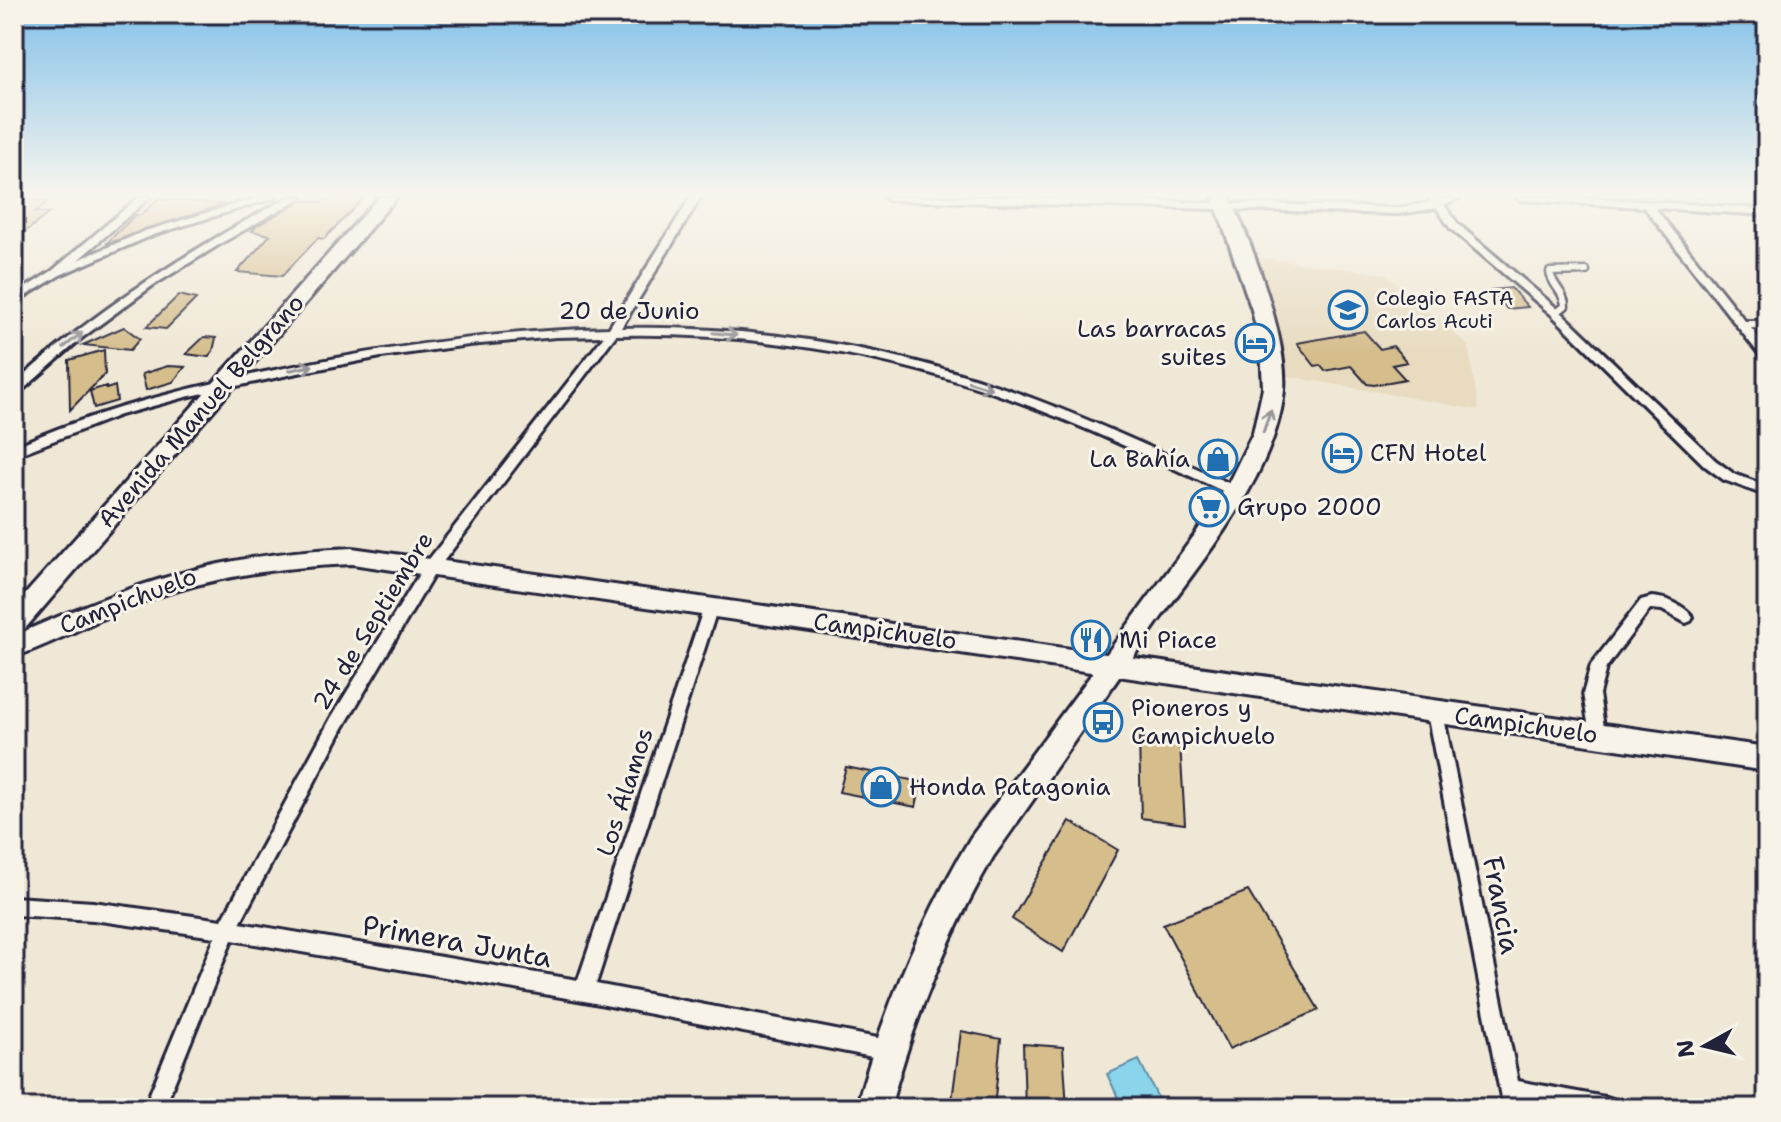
<svg xmlns="http://www.w3.org/2000/svg" width="1781" height="1122" font-family="'Shantell Sans',sans-serif">
<style>
.built{fill:#e8dbc0}
.green{fill:#c8e69d;stroke:#75846c;stroke-width:2}
.water{fill:#8ad5eb;stroke:#608da5;stroke-width:2}
.building{fill:#d5bd8c;stroke:#22223b;stroke-width:2}
.lines{fill:none;stroke-linecap:round;stroke-linejoin:round}
.lane-casing{stroke:#22223b;stroke-width:11}
.street-casing{stroke:#22223b;stroke-width:6}
.secondary-casing{stroke:#22223b;stroke-width:6}
.primary-casing{stroke:#22223b;stroke-width:6}
.lane{stroke:#f7f3e8;stroke-width:6}
.street{fill:#f7f3e8;fill-rule:evenodd}
.secondary{fill:#f7f3e8;fill-rule:evenodd}
.primary{fill:#f7f3e8;fill-rule:evenodd}
.oneway{stroke:#97959a}
.labels{text-anchor:middle;stroke-width:6;stroke-linejoin:round;paint-order:stroke}
.far-poi-label{font-size:20px;fill:#22223b;stroke:#f7f3e8;text-anchor:start}
.street-label{font-size:24px;fill:#22223b;stroke:#f7f3e8}
.poi-label{font-size:24px;fill:#22223b;stroke:#f7f3e8;text-anchor:start}
.near-street-label{font-size:28px;fill:#22223b;stroke:#f7f3e8}
</style>
<rect width="100%" height="100%" fill="#f0e8d6"/>
<filter id="ink" filterUnits="userSpaceOnUse"><feTurbulence type="fractalNoise" baseFrequency=".0125" numOctaves="2"/><feDisplacementMap in="SourceGraphic" scale="16" xChannelSelector="R" yChannelSelector="G"/><feConvolveMatrix kernelMatrix="1 2 1 2 8 2 1 2 1" color-interpolation-filters="sRGB"/></filter>
<g filter="url(#ink)">
<path class="built" d="M1254,257l132,17 82,71 11,65 -192,-34z"/>
<path class="green" d="M1594,197h173v11z"/>
<path class="water" d="M1139,1060l24,48h-40l-16,-34z"/>
<path class="building" d="M338,197h27l-41,42 -6,-1 -36,38 -45,-4 33,-37 -18,-4 5,-5 45,-26 19,2 4,-3z
M14,199l34,2 -13,11 14,1 -35,28z
M158,199l66,5 -118,40 29,-29h6z
M1511,288l17,19 -21,2 -16,-19z
M179,295l17,4 -30,30 -20,-2z
M124,327l16,12 -10,11 -47,-5z
M1364,331l16,18 13,-3 14,16 -15,3 13,14 -31,6 -7,-1 -16,-18 -26,5 -5,-6 -5,1 -18,-23z
M204,337l12,1 -3,13 -5,6 -22,-3z
M104,350l1,24 -35,36 -1,-50z
M168,366l17,1 -12,15 -27,8 -4,-16z
M106,386v3l9,-3 2,15 -23,7 -4,-17z
M1139,738l41,5 5,81 -44,-6z
M846,767l75,15 -5,25 -77,-15z
M1070,821l48,29 -55,102 -51,-33z
M1248,891l71,119 -90,39 -66,-125z
M961,1031l40,8 -7,69h-43z
M1023,1044l40,3 4,61h-42z"/>
<g class="lines">
<defs>
<path id="lane" d="M1556,313l9,-7c0,-14 -14,-21 -15,-34l36,-1"/>
<path id="street" d="M139,197h11l-72,63 67,-29 115,-34h17l-124,38 -93,40 -46,28v-8l38,-24z
M289,197h13l-77,44 -73,45 -69,51 -65,57 -4,1v-11c83,-75 176,-134 275,-187z
M691,197h10l-80,131c126,-3 257,17 377,58 82,28 161,65 241,102l2,3 -7,5 -5,-2c-79,-36 -158,-75 -241,-103 -118,-40 -247,-59 -372,-56l-180,236 -93,157 -103,195 338,57 126,-373 2,-4h10l2,4 -122,377 292,56 7,3 3,7 -3,7 -7,3 -304,-59 -352,-61 -68,168h-20l71,-171 -122,-17 -79,-5v-18l79,5 129,18 109,-202 95,-155 178,-227 -48,1 -87,8 -88,12 -88,17 -107,23 -66,18 -106,41v-9c80,-36 165,-57 251,-75 114,-24 228,-41 344,-44z
M883,197h129l386,11 35,-6 -4,-5 12,2 20,-2 -17,8 14,19 102,87 155,149 19,14 33,12v10l-43,-16 -19,-14 -153,-151 -102,-87 -13,-20 -39,6 -510,-14z
M1515,197h61l191,12v6l-112,-7 90,113h22v8l-16,-1 16,20v12l-4,-1 -119,-152 -124,-7z
M1652,597c15,1 32,8 41,20l-2,4 -5,2 -24,-13 -12,-1 -44,59 -7,26 6,40 -2,5 -6,2 -6,-2 -8,-45 8,-29 50,-65z
M1435,706l6,2 2,5 75,368 92,17 7,3 3,7h-66l-32,-6 1,6h-20l-76,-395 2,-5z"/>
<path id="secondary" d="M352,548l1415,199v24l-1415,-207c-71,3 -140,12 -207,37 -44,16 -86,40 -131,56v-21c118,-53 207,-83 338,-88z"/>
<path id="primary" d="M379,197h18l-374,434 -9,3v-27z
M1213,197h17l3,7c21,45 55,138 51,186 -8,84 -80,167 -127,233 -55,78 -109,156 -164,234 -46,80 -79,162 -103,251h-34c27,-96 64,-186 115,-271l223,-301 34,-52 25,-51 10,-45 -2,-39 -9,-39z"/>
</defs>
<use href="#lane" class="lane-casing"/>
<use href="#street" class="street-casing"/>
<use href="#secondary" class="secondary-casing"/>
<use href="#primary" class="primary-casing"/>
<use href="#lane" class="lane"/>
<use href="#street" class="street"/>
<use href="#secondary" class="secondary"/>
<use href="#primary" class="primary"/>
</g>
<defs><path id="oneway-shaft" d="M-6 0H5M1.5-3L5.5 0L1.5 3" fill="none" stroke-width="1.6" stroke-linecap="round" stroke-linejoin="round" transform="scale(2)"/></defs>
<g class="oneway">
<use href="#oneway-shaft" transform="translate(725 334) rotate(6)"/>
<use href="#oneway-shaft" transform="translate(73 340) rotate(-39)"/>
<use href="#oneway-shaft" transform="translate(301 368) rotate(-12)"/>
<use href="#oneway-shaft" transform="translate(980 385) rotate(17)"/>
<use href="#oneway-shaft" transform="translate(1267 421) rotate(-72)"/>
</g>
</g>
<linearGradient id="sky" x2="0" y2="1"><stop stop-color="#82c1e9"/><stop offset="0.55" stop-color="#f8f5ed"/><stop offset="1" stop-color="#f8f5ed" stop-opacity="0"/></linearGradient>
<rect width="1781" height="355" fill="url(#sky)"/>
<defs>
<symbol id="university-ring" viewBox="-11 -11 22 22"><circle r="9.5" fill="#f7f3e8" stroke="#1f6fb2" stroke-width="1.5"/><path d="M0-5L7-2L0 1L-7-2ZM-4 1L0 2.5L4 1V4Q0 6-4 4Z" fill="#1f6fb2"/></symbol>
<symbol id="hotel-ring" viewBox="-11 -11 22 22"><circle r="9.5" fill="#f7f3e8" stroke="#1f6fb2" stroke-width="1.5"/><path d="M-6-4.5h1.5V1H6V5H4.5V3h-9V5H-6ZM-4 0a1.8 1.8 0 1 1 3.6 0ZM.5 0V-2.5h3Q6-2.5 6 0Z" fill="#1f6fb2"/></symbol>
<symbol id="shop-ring" viewBox="-11 -11 22 22"><circle r="9.5" fill="#f7f3e8" stroke="#1f6fb2" stroke-width="1.5"/><path d="M-5-2.5h2.3a2.7 3.5 0 0 1 5.4 0H5L5.5 6h-11ZM-1.5-2.5h3a1.5 2.3 0 0 0-3 0Z" fill="#1f6fb2"/></symbol>
<symbol id="supermarket-ring" viewBox="-11 -11 22 22"><circle r="9.5" fill="#f7f3e8" stroke="#1f6fb2" stroke-width="1.5"/><path d="M-6-5.5h2.5l.6 2H6L4.5 2H-2.5L-4.4-4H-6ZM-1.5 3.2a1.3 1.3 0 1 0 .1 0ZM3 3.2a1.3 1.3 0 1 0 .1 0Z" fill="#1f6fb2"/></symbol>
<symbol id="restaurant-ring" viewBox="-11 -11 22 22"><circle r="9.5" fill="#f7f3e8" stroke="#1f6fb2" stroke-width="1.5"/><path d="M-5-6h1v4h1v-4h1v4h1v-4h1v5L-1.5 .5V6h-2V.5L-5-1ZM5-6V6H3V1.5H1.5Q1.5-4 5-6Z" fill="#1f6fb2"/></symbol>
<symbol id="bus-ring" viewBox="-11 -11 22 22"><circle r="9.5" fill="#f7f3e8" stroke="#1f6fb2" stroke-width="1.5"/><path d="M-5-6H5V4H4V6H2V4H-2V6H-4V4H-5ZM-3.5-4V0h7V-4ZM-3.5 1.2v1.5H-2V1.2ZM2 1.2v1.5H3.5V1.2Z" fill="#1f6fb2"/></symbol>
</defs>
<g fill-rule="evenodd">
<use href="#university-ring" x="1326" y="288" width="44" height="44"/>
<use href="#hotel-ring" x="1233" y="321" width="44" height="44"/>
<use href="#hotel-ring" x="1320" y="431" width="44" height="44"/>
<use href="#shop-ring" x="1196" y="437" width="44" height="44"/>
<use href="#supermarket-ring" x="1187" y="485" width="44" height="44"/>
<use href="#restaurant-ring" x="1069" y="618" width="44" height="44"/>
<use href="#bus-ring" x="1081" y="700" width="44" height="44"/>
<use href="#shop-ring" x="859" y="765" width="44" height="44"/>
</g>
<g class="labels">
<g class="far-poi-label">
<text x="1376" y="305">Colegio FASTA<tspan x="1376" dy="23">Carlos Acuti</tspan></text>
</g>
<g class="street-label">
<text x="629" y="319">20 de Junio</text>
<text transform="translate(201 411) rotate(-49)" y="8">Avenida Manuel Belgrano</text>
<text transform="translate(128 601) rotate(-21)" y="8">Campichuelo</text>
<text transform="translate(373 621) rotate(-58)" y="8">24 de Septiembre</text>
<text transform="translate(885 631) rotate(8)" y="8">Campichuelo</text>
<text transform="translate(1526 725) rotate(8)" y="8">Campichuelo</text>
<text transform="translate(625 792) rotate(-72)" y="8">Los Álamos</text>
</g>
<g class="poi-label">
<text x="1227" y="337" text-anchor="end">Las barracas<tspan x="1227" dy="28">suites</tspan></text>
<text x="1370" y="461">CFN Hotel</text>
<text x="1190" y="467" text-anchor="end">La Bahía</text>
<text x="1237" y="515">Grupo 2000</text>
<text x="1119" y="648">Mi Piace</text>
<text x="1131" y="716">Pioneros y<tspan x="1131" dy="28">Campichuelo</tspan></text>
<text x="909" y="795">Honda Patagonia</text>
</g>
<g class="near-street-label">
<text transform="translate(1502 905) rotate(79)" y="10">Francia</text>
<text transform="translate(457 941) rotate(10)" y="10">Primera Junta</text>
</g>
</g>
<rect width="1781" height="1122" fill="none" stroke="#f7f3e8" stroke-width="48"/>
<rect x="24" y="24" width="1733" height="1074" fill="none" stroke="#22223b" stroke-width="3" filter="url(#ink)"/>
<g transform="translate(1705 1046) rotate(262)" stroke="#f7f3e8" stroke-width="6" paint-order="stroke">
<path d="M0-6L14 30L0 20L-14 30Z" fill="#22223b"/>
<text y="-12" font-size="22" font-weight="bold" text-anchor="middle" fill="#22223b">N</text>
</g>
</svg>
